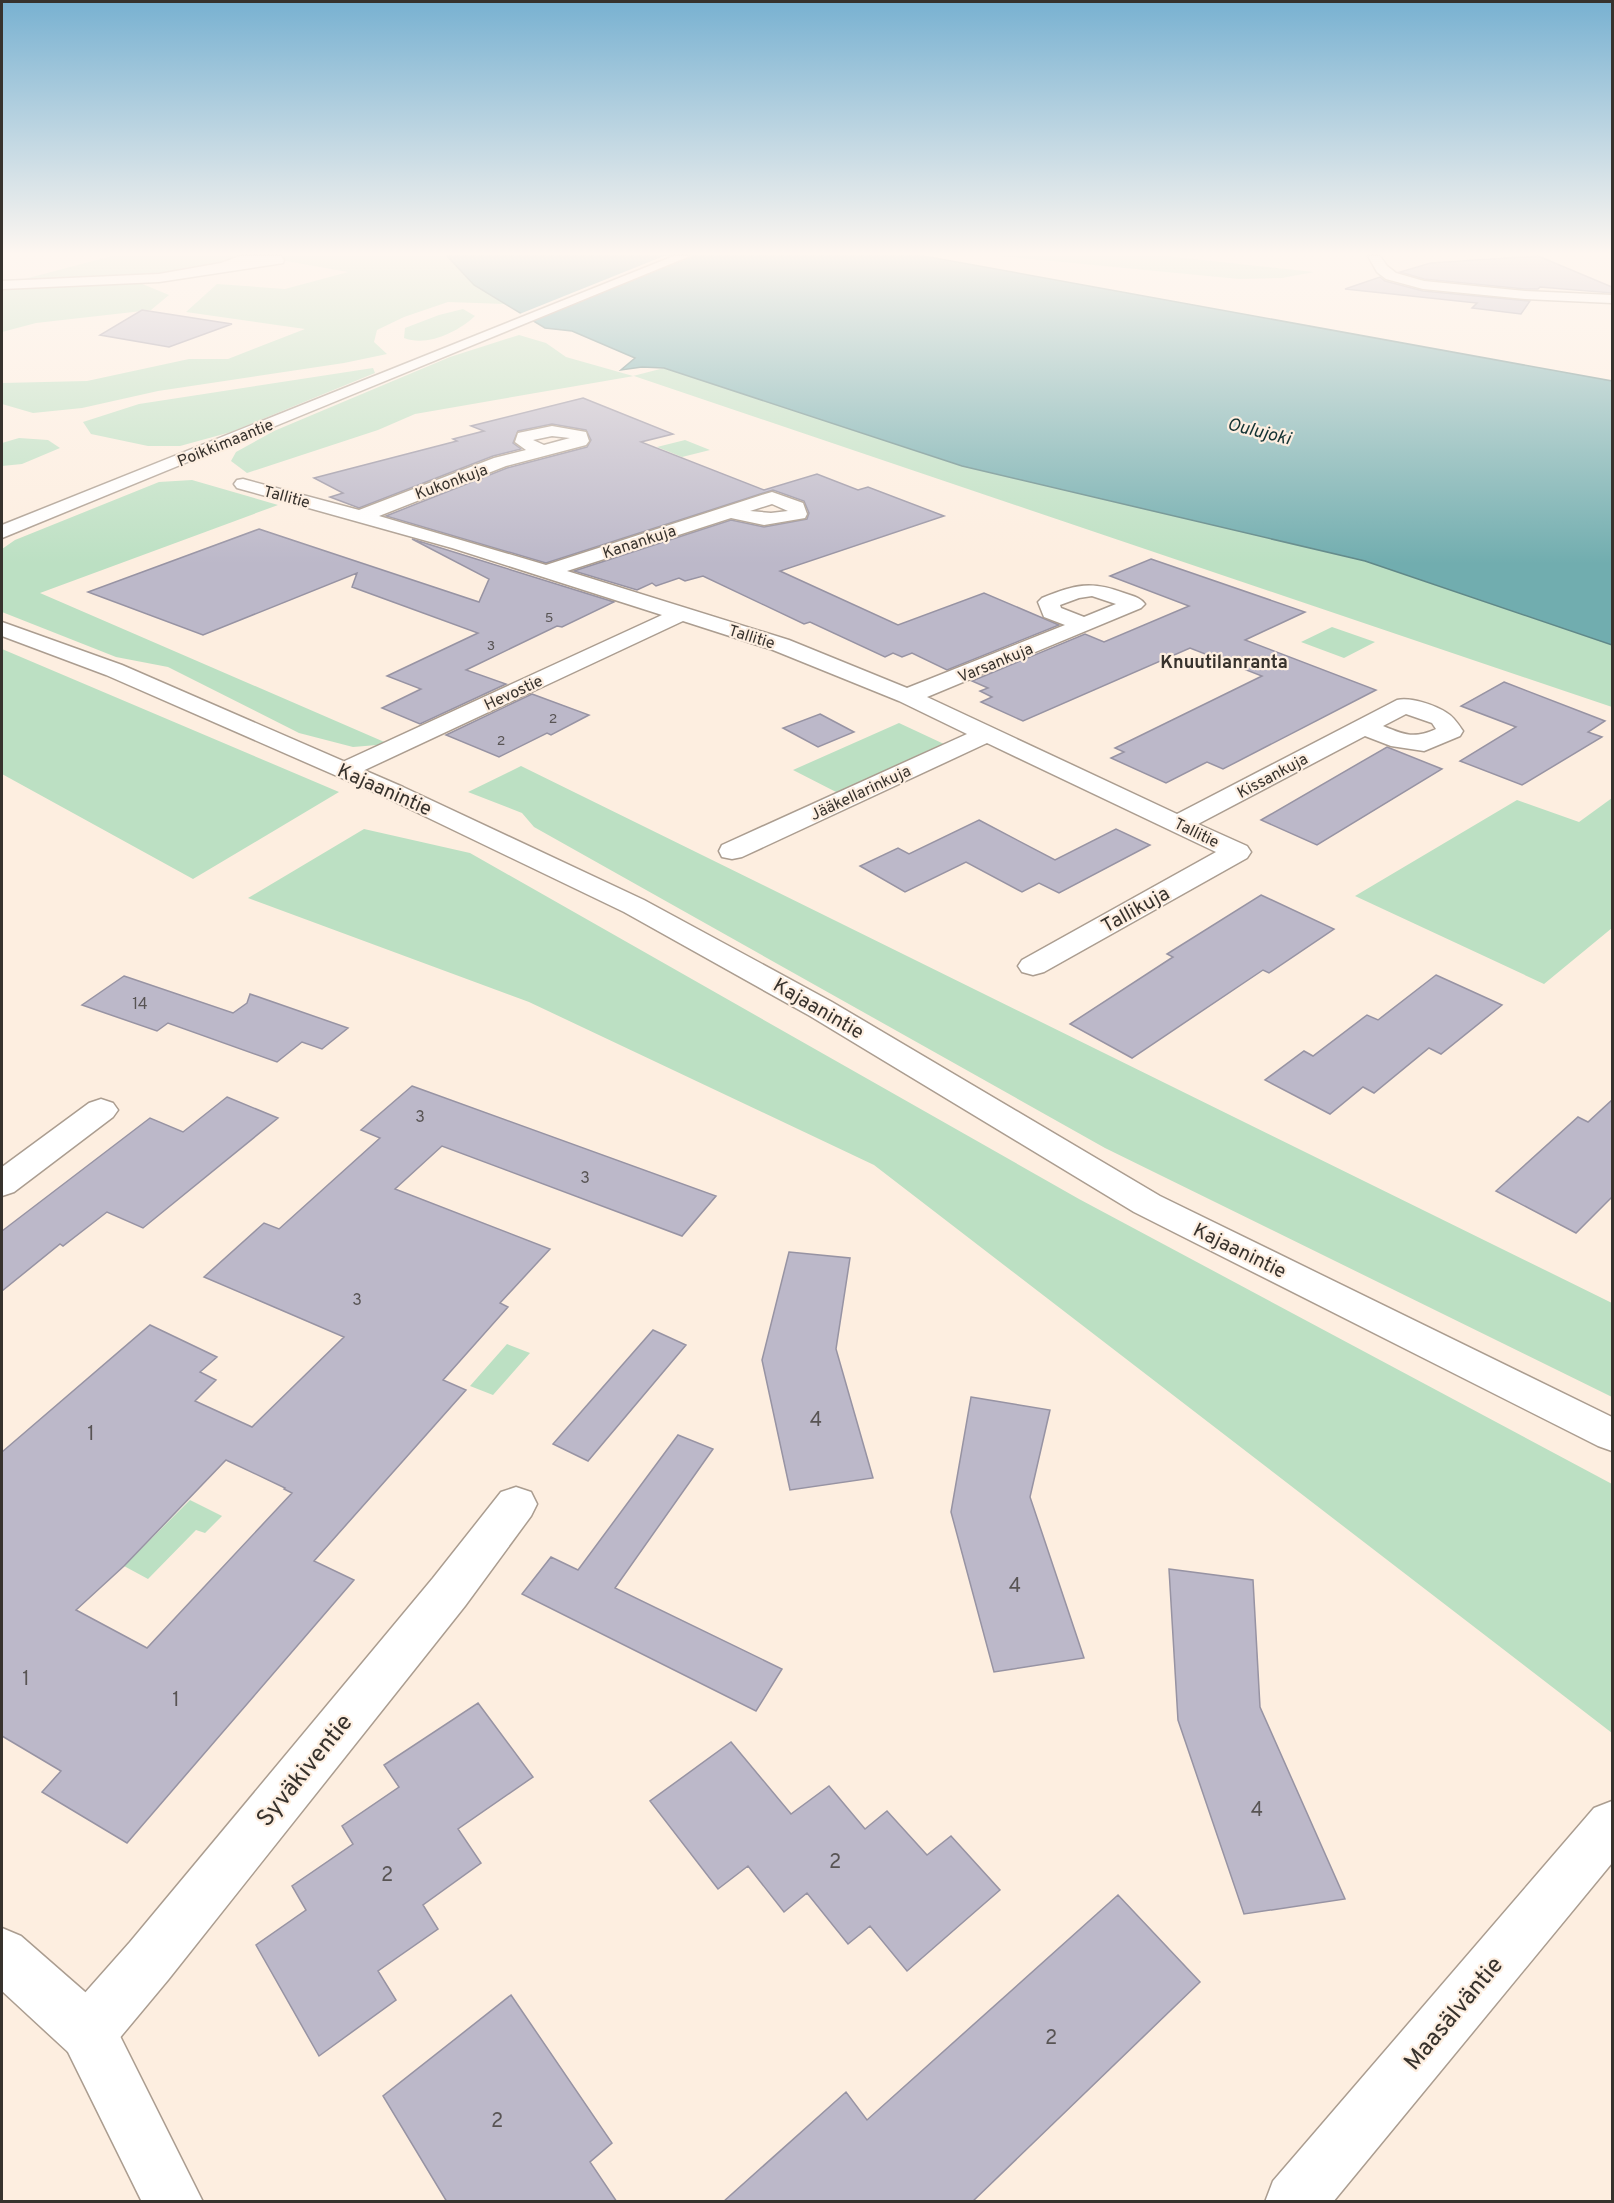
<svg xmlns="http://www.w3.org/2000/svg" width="1614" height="2203" font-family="Overpass,sans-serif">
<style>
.green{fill:#bce0c3}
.water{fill:#71adaf;stroke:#608888;stroke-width:1.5}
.pier{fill:#fdeee0}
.building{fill:#bcb8c9;stroke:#9793a3;stroke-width:1.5;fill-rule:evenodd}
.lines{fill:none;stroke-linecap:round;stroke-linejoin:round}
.street-casing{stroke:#ab9d90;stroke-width:3}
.secondary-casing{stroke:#ab9d90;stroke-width:3}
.primary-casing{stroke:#ab9d90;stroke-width:3}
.street{fill:#fff;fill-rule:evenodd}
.secondary{fill:#fff;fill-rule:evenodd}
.primary{fill:#fff;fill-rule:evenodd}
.labels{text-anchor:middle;stroke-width:4.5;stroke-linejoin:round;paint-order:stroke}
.far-number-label{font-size:14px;fill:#585454}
.far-street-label{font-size:16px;fill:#37322d;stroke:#fdeee0}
.number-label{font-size:16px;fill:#585454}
.far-water-label{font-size:18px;font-style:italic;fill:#123233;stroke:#fdeee0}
.far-quarter-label{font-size:18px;font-weight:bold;fill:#37322d;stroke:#fdeee0}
.street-label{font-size:20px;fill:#37322d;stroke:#fdeee0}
.near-number-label{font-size:20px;fill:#585454}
.near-street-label{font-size:24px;fill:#37322d;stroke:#fdeee0}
</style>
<rect width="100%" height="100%" fill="#fdeee0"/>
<path class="green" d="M112,256h138l-14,1 -20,8 -60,10 -139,6z
M270,256h177l27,29 32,19 -58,-2 -44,15 -27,13 -3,12 13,12 -43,9 -186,28 -76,17 -49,5 -31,-9v-21l85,-2 102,-22h39l77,-30 -119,-17 31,-28 68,5 63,-17 -62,-11z
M1000,256h166l148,16 -32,6 -43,1z
M140,283l29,12 -18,15 -115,13 -34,9v-44z
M463,309l12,7c-17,16 -48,31 -71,22l1,-10 34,-13z
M519,335l27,8 20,14 67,19 31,-8 701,193 247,84v62l-978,-331 -219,38 -37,16 -131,43 -16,-12 5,-9 38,-21 176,-74z
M373,368l2,5 -144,59 -51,14h-32l-57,-12 -8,-12 56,-18z
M19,438l29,2 12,8 -38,16 -20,2v-23z
M685,440l25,10 -28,7 -25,-10z
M192,480l86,25 -238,88 349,151 -36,3 -54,-14 -131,-66 -52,-10 -114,-45v-63l13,-9 144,-58z
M1332,627l43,15 -31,16 -43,-16z
M2,649l337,143 -146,87 -191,-105z
M899,723l45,21 -106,49 -45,-23z
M521,766l1091,537v94l-507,-249 -571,-321 -12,-14 -54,-21z
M1612,798v130l-68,56 -189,-88 162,-96 62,22z
M364,829l106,24 609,346 533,285v249l-738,-568 -345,-163 -281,-104z
M507,1344l23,9 -37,42 -23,-9z
M190,1500l32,16 -17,17 -9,-3 -48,49 -24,-13z"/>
<path class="water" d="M447,256h477l688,125v264l-247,-84 -403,-95 -298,-98 -22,-1 -21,3 14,-12 -63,-27 -27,-3 -71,-43z"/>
<path class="pier" d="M664,256h20l-158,64 -9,-5z"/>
<path class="building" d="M1538,256l74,31v6l-72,-6 -2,2h-13l-101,-10 -24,-7 31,-9z
M1380,277l5,4 38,10 107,10 -9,13 -49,-6 5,-5 -132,-14z
M142,310l90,14 -63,23 -69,-12z
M583,398l90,36 -32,8 123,48 53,-16 41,16 10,-3 76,29 -164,55 118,54 86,-32 75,32 -112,45 -35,-17 -10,4 -9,-4 -8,4 -75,-35 -6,2 -101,-48 -18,5 -6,-3 -23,8 -4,-3 -15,7 -63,-19 157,-51 33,7 43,-8 2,-6 -5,-12 -31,-11 -227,73 -160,-47 121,-48 80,-21 4,-7 -5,-10 -34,-6 -34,7 -5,12 8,6 -28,7 -134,52 -29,-11 13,-4 -29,-15 143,-37 -4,-2 31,-8 -13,-5z
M259,529l220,73 10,-23 -77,-40 202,63 -52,25 -5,-1 -91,44 40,14 -86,40 -38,-16 39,-19 -34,-13 91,-43 -126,-46 5,-14 -154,62 -115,-43z
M1151,559l154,53 -60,28 131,50 -153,79 -16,-7 -41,21 -55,-25 13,-6 -9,-4 147,-72 -72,-28 -167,73 -42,-19 11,-5 -12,-6 8,-3 -16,-7 113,-47 19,8 85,-36 -79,-30z
M1504,682l101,39 -17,11 14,5 -80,48 -62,-24 56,-34 -55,-21z
M532,694l57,21 -38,20 -4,-2 -48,24 -53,-22z
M820,714l34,18 -36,15 -35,-19z
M1387,747l55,22 -125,76 -56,-25z
M979,820l76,40 61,-31 34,16 -91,48 -20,-10 -17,9 -56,-30 -61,30 -45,-26 38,-18 11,6z
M1261,895l73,34 -65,44 -6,-3 -131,88 -62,-34 103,-67 -6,-3z
M1436,975l66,30 -61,49 -12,-6 -55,45 -11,-6 -33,27 -65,-34 39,-29 9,5 54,-41 11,5z
M124,976l109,37 14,-10 3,-9 98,34 -26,21 -20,-7 -25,20 -109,-39 -11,8 -75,-26z
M412,1086l304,110 -34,40 -240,-90 -47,43 155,60 -50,54 8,4 -65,73 23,10 -152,171 40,19 -227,263 -85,-51 19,-21 -59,-35v-284l148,-127 67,32 -17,15 16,8 -21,21 57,26 92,-90 -140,-60 60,-54 15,6 101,-91 -19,-8zM226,1460l59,28 -1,1 8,4 -145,155 -71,-38 48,-44z
M227,1097l51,21 -135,110 -36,-16 -44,34 -3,-2 -58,47v-60l148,-113 33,14z
M1612,1100v97l-36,36 -80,-42 82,-74 10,5z
M789,1252l61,6 -14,91 37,129 -83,12 -28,-130z
M653,1330l33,15 -98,116 -35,-17z
M971,1397l79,13 -20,87 54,161 -90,14 -43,-160z
M678,1435l35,14 -98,139 167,81 -26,42 -234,-117 29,-37 27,13z
M1169,1569l84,11 7,127 85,192 -101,15 -66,-194z
M478,1703l55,74 -75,52 23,34 -58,42 15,24 -60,42 18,29 -77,56 -63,-111 50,-35 -14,-24 61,-42 -11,-18 57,-39 -15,-22z
M731,1742l60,72 38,-28 36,43 22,-18 40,44 24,-19 49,54 -93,81 -37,-45 -22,18 -41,-51 -23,19 -36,-46 -30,23 -68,-88z
M1118,1895l82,87 -228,220h-249l123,-110 21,28z
M511,1995l101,148 -22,19 27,40h-170l-64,-106z"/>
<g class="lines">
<defs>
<path id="street" d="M240,256h41l3,4 -1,3 -124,19 -157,7v-8l157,-7 62,-11z
M1368,256h12l7,10 9,7 28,8 101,10 87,4v8l-87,-4 -102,-10 -37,-10 -9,-7z
M552,426l34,6 3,9 -3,4 -80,21 -127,50 167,49 219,-71 7,-2 31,11 4,11 -2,4 -41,7 -33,-7 -164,53 222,69 118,48 158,-63 -21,-8 -6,-15 4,-4c31,-13 49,-18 82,-5 8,3 16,4 21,11l-4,4 -214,89 250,117 220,-114c14,-3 38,5 50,13 6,3 12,12 16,18l-3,5 -36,15 -33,-5 -26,-10 -167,88 49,22 4,6 -4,6 -203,114 -11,3 -11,-3 -4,-6 4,-6 194,-108 -229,-109 -245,114 -10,2 -10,-2 -3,-6 3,-6 245,-111 -68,-33 -126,-51 -90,-29 -329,154 -9,3 -9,-3 -4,-5 4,-5 326,-150 -210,-67 -215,-60 -3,-4 3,-4 6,-1 116,31 135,-52 32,-8 -11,-8 3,-9zM552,436l18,2 -26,7 -11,-5zM772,504l16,7 -17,2 -21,-2zM1092,596l24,8 -32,13 -23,-9 -1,-3 19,-7zM1406,714l26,9 4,6c-22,10 -31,6 -53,-3z
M101,1099l12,4 5,7 -5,7 -99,75 -12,4v-29l87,-64z
M516,1487l15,5 6,12 -6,12 -66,90 -297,374 -60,72 -20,8 -20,-8 -8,-20 8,-20 62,-70 303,-364 68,-86z"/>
<path id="secondary" d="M2,622l120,43 281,122 241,113 188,102 328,194 452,221v34l-14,-5 -464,-234 -324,-196 -186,-104 -239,-115 -279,-122 -104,-39z
M1612,1801v62l-279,339h-68l8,-21 321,-373z
M2,1928l19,8 87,76 95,190h-61l-74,-150 -66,-61z"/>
<path id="primary" d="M674,256h16l-688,282v-13z"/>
</defs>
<use href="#street" class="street-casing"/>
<use href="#secondary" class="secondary-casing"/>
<use href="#primary" class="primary-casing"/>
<use href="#street" class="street"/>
<use href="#secondary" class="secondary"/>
<use href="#primary" class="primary"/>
</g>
<linearGradient id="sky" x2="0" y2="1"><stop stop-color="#78b1d1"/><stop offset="0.45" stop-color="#fef7f1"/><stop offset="1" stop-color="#fef7f1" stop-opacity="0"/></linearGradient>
<rect width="1614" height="564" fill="url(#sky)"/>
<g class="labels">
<g class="far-number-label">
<text x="549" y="622">5</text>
<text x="491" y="650">3</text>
<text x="553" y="723">2</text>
<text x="501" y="745">2</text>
</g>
<g class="far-street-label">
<text transform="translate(225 442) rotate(-22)" y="6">Poikkimaantie</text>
<text transform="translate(451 481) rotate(-20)" y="6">Kukonkuja</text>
<text transform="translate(287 496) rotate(15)" y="6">Tallitie</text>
<text transform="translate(639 541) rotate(-18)" y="6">Kanankuja</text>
<text transform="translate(752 636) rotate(17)" y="6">Tallitie</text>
<text transform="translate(995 662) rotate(-22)" y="6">Varsankuja</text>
<text transform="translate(513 692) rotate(-25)" y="6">Hevostie</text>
<text transform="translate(1272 775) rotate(-28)" y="6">Kissankuja</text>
<text transform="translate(860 792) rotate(-25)" y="6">Jääkellarinkuja</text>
<text transform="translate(1197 832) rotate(26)" y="6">Tallitie</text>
</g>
<g class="number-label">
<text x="140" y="1009">14</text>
<text x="420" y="1122">3</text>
<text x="585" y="1183">3</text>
<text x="357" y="1305">3</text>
</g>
<g class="far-water-label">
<text transform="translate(1259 431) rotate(14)" y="6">Oulujoki</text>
</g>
<g class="far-quarter-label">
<text x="1224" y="668">Knuutilanranta</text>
</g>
<g class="street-label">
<text transform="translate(385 789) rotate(24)" y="7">Kajaanintie</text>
<text transform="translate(1135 909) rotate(-29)" y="7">Tallikuja</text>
<text transform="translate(819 1008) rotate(30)" y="7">Kajaanintie</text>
<text transform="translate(1240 1250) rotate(26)" y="7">Kajaanintie</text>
</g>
<g class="near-number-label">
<text x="816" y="1426">4</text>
<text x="91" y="1440">1</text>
<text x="1015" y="1592">4</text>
<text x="26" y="1685">1</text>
<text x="176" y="1706">1</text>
<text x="1257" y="1816">4</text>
<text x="835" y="1868">2</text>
<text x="387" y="1881">2</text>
<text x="1051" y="2044">2</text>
<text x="497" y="2127">2</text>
</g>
<g class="near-street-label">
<text transform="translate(304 1770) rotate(-51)" y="8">Syväkiventie</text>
<text transform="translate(1453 2013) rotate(-50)" y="8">Maasälväntie</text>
</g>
</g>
<rect width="1614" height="2203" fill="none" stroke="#37322d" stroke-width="6"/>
</svg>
